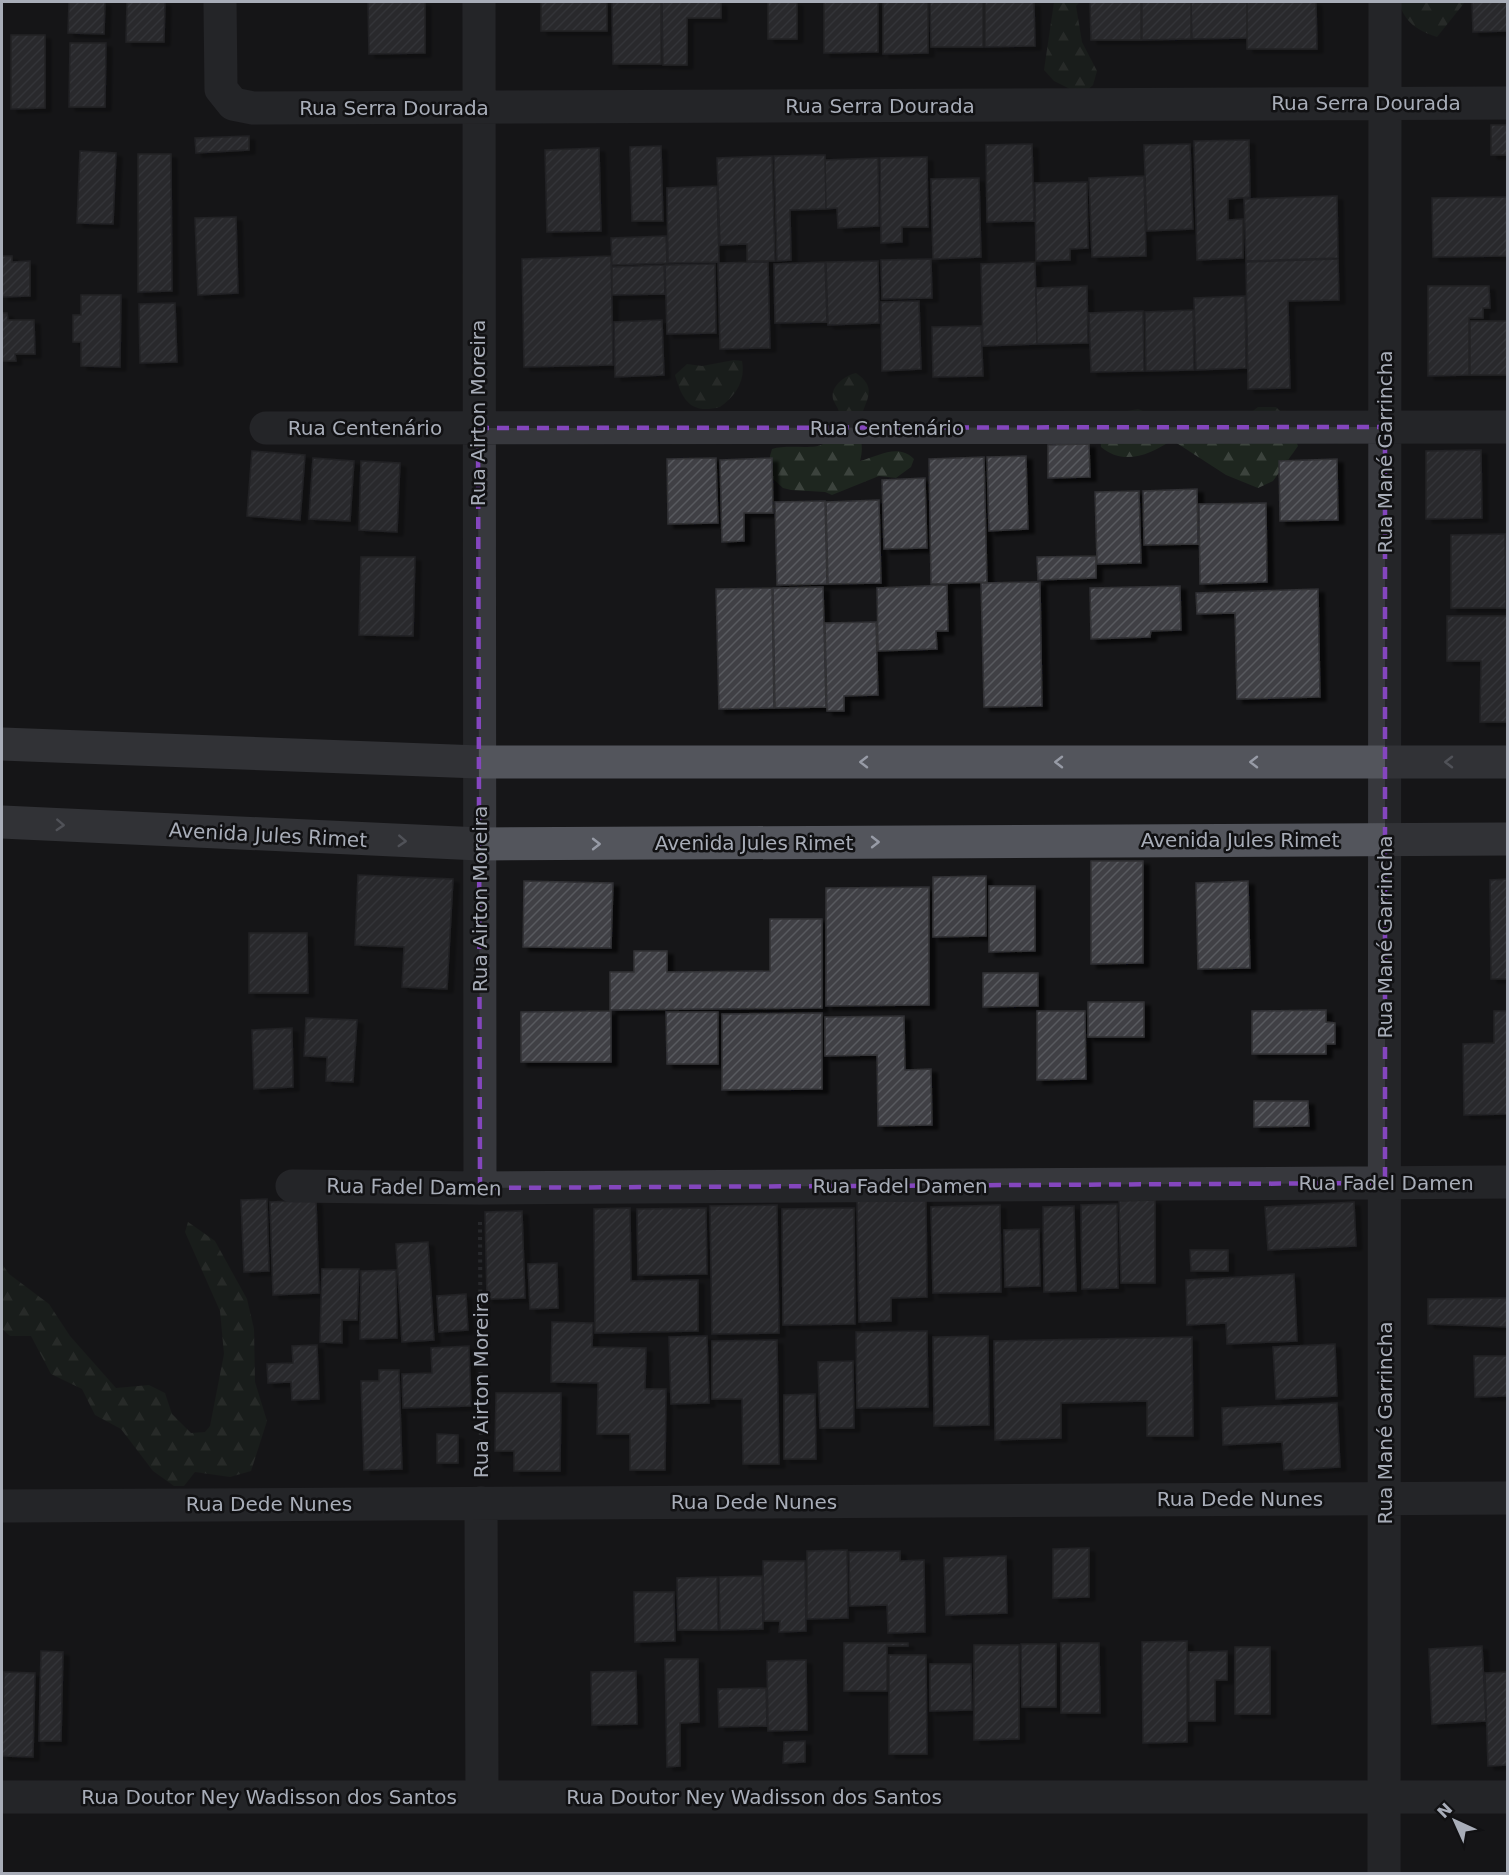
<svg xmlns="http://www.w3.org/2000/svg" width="1509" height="1875" font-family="'DejaVu Sans',sans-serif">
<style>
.forest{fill:url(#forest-firs)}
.building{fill:url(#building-hatch);stroke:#303034;stroke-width:1.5;filter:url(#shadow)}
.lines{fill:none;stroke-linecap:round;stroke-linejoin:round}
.path{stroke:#3d3f44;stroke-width:4;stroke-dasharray:3 4.5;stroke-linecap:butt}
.minor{stroke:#37383d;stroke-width:33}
.major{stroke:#53555c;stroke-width:33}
.oneway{stroke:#979ba6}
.marked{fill:none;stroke:#8446be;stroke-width:4.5;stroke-dasharray:12 8;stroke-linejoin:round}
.labels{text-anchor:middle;stroke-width:5;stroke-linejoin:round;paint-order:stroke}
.street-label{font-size:20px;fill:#a8adb8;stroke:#111113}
</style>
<defs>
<pattern id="forest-firs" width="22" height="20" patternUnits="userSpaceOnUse" patternTransform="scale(1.5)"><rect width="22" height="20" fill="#1e261f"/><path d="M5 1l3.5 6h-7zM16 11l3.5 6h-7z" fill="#3c433d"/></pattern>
<pattern id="building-hatch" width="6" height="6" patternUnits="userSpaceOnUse" patternTransform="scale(1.5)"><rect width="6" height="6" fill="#404145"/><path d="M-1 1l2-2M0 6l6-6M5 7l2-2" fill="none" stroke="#595a5e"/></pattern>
<filter id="shadow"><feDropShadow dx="6" dy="4" stdDeviation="1.5" flood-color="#0009"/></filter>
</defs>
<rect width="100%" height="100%" fill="#161618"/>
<path class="forest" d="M1054,2h26l-4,4 6,36 15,29 -4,14 -11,10 -28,-14 -10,-11z
M1399,2h66l-28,35c-19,-6 -33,-15 -38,-35z
M734,360l8,1c4,20 -7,35 -22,46 -30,8 -38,-8 -45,-32l12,-11 15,2z
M856,373c25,17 6,29 4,51 -2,13 5,19 0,37 19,-5 38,-18 54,-2l-3,8 -15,11 -17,-2 -47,19 -7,-3 -34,-2 -8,-2 -11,-10 -2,-22 2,-7c15,-5 42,1 51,-5 11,-7 18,-20 16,-32 -1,-5 -5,-9 -6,-13 -3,-13 13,-24 23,-26z
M1258,407h18l10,10 12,29 -25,35 -15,7 -32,-13 -54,-35c-22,15 -49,26 -71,7l-1,-15 22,-20 16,-3 15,6 92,2z
M188,1222l27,19 32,58 7,30 1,53 12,39 -16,50 -21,6 -35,-5 -11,14h-10l-21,-15 -32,-42 -26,-14 -13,-26 -31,-15 -20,-38h-21l-8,-7v-65l7,10 40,30 21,32 46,52 33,-3 16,8 7,21 19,19 14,-1 5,-6 14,-72 -4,-43 -35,-79z"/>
<path class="building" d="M69,2h36l-1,32 -36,-1z
M127,2h38l-1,40h-38z
M368,2h57v51l-56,1z
M541,2h66v29h-66z
M612,2h49v62h-48z
M662,2h59v16h-34v47h-24z
M768,2h29v37h-29z
M824,2h54v50l-54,1z
M883,2h45v51l-45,1z
M930,2h53v45h-52z
M985,2h49l1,44 -50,1z
M1090,2h51v38h-50z
M1142,2h49v37l-49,1z
M1191,2h56v36l-55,1z
M1247,2h69l1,47h-70z
M1472,2h36v29l-35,1z
M11,35h34v73l-34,1z
M70,43h36l-1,64h-36z
M1491,125h17v30h-17z
M249,136v14l-53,3 -1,-15z
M1249,140l1,57 -22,2v21l15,-1v39l-46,2 -3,-119z
M1032,144l2,77 -47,1 -1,-77z
M1190,144l3,85 -46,2 -3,-86z
M661,146l2,75h-31l-2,-74z
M599,148l2,83 -54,1 -2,-82z
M80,151l36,2 -3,71 -36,-1z
M138,154h33l1,137 -34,1z
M825,155l1,54 -36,1 1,50 -14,1 -3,-105z
M772,156l3,105h-28v-17l-27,1 -3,-87z
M927,157l1,70h-26v15l-21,1 -1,-85z
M878,158l1,68 -41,2 -1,-20 -11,1 -1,-49z
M1144,176l2,80 -54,1 -3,-79z
M979,178l2,79 -48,2 -2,-80z
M1087,182l1,66 -18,1v11l-34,1 -1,-78z
M717,186l2,76 -51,1 -1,-75z
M1337,196l1,62 -92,3 -2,-62z
M1508,197v59l-75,1 -1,-59z
M236,217l2,76 -40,2 -3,-77z
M666,236l1,27 -55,2 -1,-27z
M2,256h10v6l18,-1v35l-28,1z
M611,256l2,109 -89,2 -2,-108z
M931,259l1,39 -50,1 -1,-39z
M1338,259l1,41 -51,1 2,87 -42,1 -2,-127z
M878,261l1,62 -51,2 -2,-63z
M768,262l2,86 -50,1 -2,-86z
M825,262l2,60 -52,1 -1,-59z
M1035,262l2,82 -54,2 -2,-82z
M715,264l1,69 -49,1 -2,-69z
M664,265l1,29 -53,1v-28z
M1087,286l1,57 -51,1 -1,-56z
M1428,286h61l1,22h-7v10h-14v57l-41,1z
M81,295h40l-1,72 -39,-1v-24h-8v-27h8z
M1245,296l1,72 -50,2 -2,-72z
M919,301l2,68 -39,2 -1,-69z
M175,303l2,59 -37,1 -1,-59z
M1193,310l1,60 -48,1 -1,-59z
M1143,311l1,60 -53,1 -2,-59z
M2,313h5l1,7h26l1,34h-20l1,7h-14z
M662,320l2,55 -49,2 -1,-55z
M1470,321h38v54h-38z
M981,326l2,50 -50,1 -1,-50z
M1089,444l1,33 -42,1v-33z
M1481,450l1,68 -56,1v-68z
M252,451l53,4 -5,65 -53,-4z
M1026,456l2,73 -39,2 -2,-74z
M984,457l3,125 -56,2 -2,-125z
M313,458l41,3 -4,60 -41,-2z
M716,458l2,65 -50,1 -1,-65z
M772,458l1,55h-29v28l-22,1 -2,-82z
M1337,459l1,61 -58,1 -1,-60z
M361,461l39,2 -3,69 -38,-2z
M925,478l2,70 -43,1 -2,-69z
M1197,489l1,55 -54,1 -1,-54z
M1139,491l2,72 -44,1 -2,-72z
M879,500l2,83 -53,1 -2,-82z
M825,501l2,83 -50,1 -2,-83z
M1266,503l1,79 -67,2 -1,-80z
M1505,534l1,74h-55v-73z
M1096,556v22l-58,2 -1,-23z
M361,557h54l-2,79 -54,-1z
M1040,582l2,124 -58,1 -3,-124z
M947,585l1,46h-12l1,18 -59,2 -1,-63z
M1180,586l1,44 -30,1 -1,6 -59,2 -1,-51z
M823,587l3,120 -51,1 -2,-120z
M772,588l2,120 -55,1 -3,-120z
M1318,589l2,108 -83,2 -2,-86 -38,1 -1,-21z
M1447,616h61v106h-28l1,-61h-34z
M876,622l2,73 -34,1v15h-17l-2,-88z
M1091,861h52v102l-52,1z
M358,875l95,4 -6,110 -45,-2 2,-40 -49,-2z
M986,876v60l-53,1v-60z
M1508,879v100h-17l-1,-99z
M524,881l89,2 -2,65 -88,-1z
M1248,881l2,87 -52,1 -2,-86z
M989,886h46v65l-46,1z
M929,887v118l-103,1v-118z
M770,919h52v89l-212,2v-38h24v-21h33v21l103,-1z
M249,933h58l1,60h-59z
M983,973h55v33l-55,1z
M1088,1002h56v35h-56z
M1326,1010v12l9,1v21h-9v10h-74v-43z
M611,1011v51h-90v-50z
M1037,1011h48l1,68 -49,1z
M1494,1011h14v103l-44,1 -1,-71 31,-1z
M666,1012h52v52h-51z
M822,1013v76l-100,1v-76z
M904,1016l1,54 26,-1 1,56 -54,1 -1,-71 -52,1v-39z
M306,1018l51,2 -4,62 -27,-1 1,-24 -23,-1z
M292,1028l1,59 -39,2 -2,-59z
M1254,1101h54l1,25 -55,1z
M267,1199l2,72 -25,1 -3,-72z
M926,1199l1,98 -36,1v23l-32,1 -2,-121z
M316,1200l3,93 -46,2 -3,-93z
M1155,1200v83h-34l-2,-82z
M1354,1202l2,44 -88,4 -3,-43z
M1117,1204l1,84 -36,1 -1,-84z
M777,1205l2,128 -67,1 -2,-128z
M1000,1205l1,87 -68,1 -2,-86z
M1074,1206l2,85 -32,1 -1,-85z
M630,1208l1,73 67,-1v51l-103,2 -1,-124z
M706,1208l1,66 -69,1 -1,-66z
M854,1208l1,116 -72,1 -1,-116z
M522,1211l3,87 -38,1 -2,-87z
M1039,1229l1,57 -35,1 -1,-57z
M428,1242l6,98 -32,2 -6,-98z
M1190,1250h38v21h-37z
M557,1263l1,45 -28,1 -2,-45z
M322,1269h37l-2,51h-15v23l-22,-1z
M396,1270l1,68 -37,1 1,-68z
M1294,1274l3,67 -70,3 -1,-21 -39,2 -1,-45z
M466,1294l2,36 -29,2 -2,-36z
M1508,1298v29l-80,-3v-25z
M552,1322l41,1 -1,24 54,1 -1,41h21l-1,81h-35v-36h-33l1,-51 -47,-1z
M927,1331l1,76 -71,1 -1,-76z
M707,1336l2,67 -38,1 -2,-67z
M988,1336l1,89 -55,1 -1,-89z
M1192,1337l1,99h-46v-35l-86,2v35l-66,2 -1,-99z
M777,1340l2,124h-36l-1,-65h-30v-58z
M1335,1344l2,52 -61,3 -3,-52z
M317,1345l2,54 -27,1 -1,-18 -23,1 -1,-19 26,-1 -1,-17z
M469,1346l2,60 -68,2 -1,-34 30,-1 -1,-25z
M1474,1356h34v40l-33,1z
M853,1361l1,67h-34l-2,-66z
M379,1370h20l3,99 -38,1 -3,-89h18z
M496,1393h65l-1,78h-46v-20h-19z
M815,1394l1,65h-32v-64z
M1337,1403l3,64 -56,3 -2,-28 -59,3 -1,-37z
M437,1434l21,1v28h-21z
M1089,1548v49l-36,1v-49z
M847,1550l1,68 -41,1v-68z
M900,1551v10l24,-1 1,72 -37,1 -1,-28 -37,1 -1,-54z
M1006,1556l1,57 -61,2 -2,-57z
M763,1561h42l1,70 -27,1 1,-11h-16z
M762,1576l1,53 -43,1 -1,-53z
M717,1577l1,53h-40l-1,-52z
M634,1592h40l1,49 -40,1z
M1187,1641v101l-44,1 -1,-101z
M844,1643h64v3h-21v45h-43z
M1061,1643h38l1,70h-39z
M1021,1644h35v63h-34z
M974,1645h45v94l-45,1z
M1482,1646l4,75 -54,3 -3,-75z
M1235,1647h35v67h-35z
M41,1651l22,1 -2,89h-22z
M1227,1651v29h-12v41h-26v-69z
M889,1655h37l1,99h-38z
M665,1659h33l1,63 -19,1v43l-13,1z
M806,1660l1,70 -39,1 -1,-70z
M930,1664h41l1,46 -42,1z
M636,1671l1,53 -45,1 -1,-53z
M4,1672l31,1 -2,84 -31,-1z
M1508,1672v93l-20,1 -3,-93z
M766,1688l1,38 -48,1 -1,-38z
M805,1741v21l-22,1 1,-21z"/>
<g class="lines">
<path class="path" d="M480,1222l1,247"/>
<path class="minor" d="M220,2l1,87 12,15 20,4 1255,-5
M479,2l1,1186
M266,428l1242,-1
M292,1186l188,2 1028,-6
M481,1503l1,294
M2,1506l1506,-8
M2,1797h1506
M1384,1874l1,-1872"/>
<path class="major" d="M2,744l477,18h1029
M2,822l478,22 1028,-5"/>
</g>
<defs><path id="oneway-chevron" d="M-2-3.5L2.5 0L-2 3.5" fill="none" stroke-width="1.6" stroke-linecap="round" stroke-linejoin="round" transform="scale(1.5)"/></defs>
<g class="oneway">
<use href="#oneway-chevron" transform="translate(864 762) rotate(-180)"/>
<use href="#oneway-chevron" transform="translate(1059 762) rotate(-180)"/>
<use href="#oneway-chevron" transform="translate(1254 762) rotate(-180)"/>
<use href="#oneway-chevron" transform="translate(1449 762) rotate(-180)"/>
<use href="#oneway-chevron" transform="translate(60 825) rotate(3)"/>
<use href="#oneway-chevron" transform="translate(402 841) rotate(3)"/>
<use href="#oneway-chevron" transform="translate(875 842)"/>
<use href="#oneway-chevron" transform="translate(596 844)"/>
</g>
<path d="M0 0H1509V1875H0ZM1385,427v756l-905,5 -2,-760z" fill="#161618" fill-opacity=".55" fill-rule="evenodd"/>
<path class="marked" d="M1385,427v756l-905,5 -2,-760z"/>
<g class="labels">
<g class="street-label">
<text x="1366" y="110">Rua Serra Dourada</text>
<text x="880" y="113">Rua Serra Dourada</text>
<text x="394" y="115">Rua Serra Dourada</text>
<text transform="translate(478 413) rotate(-90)" y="7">Rua Airton Moreira</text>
<text x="365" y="435">Rua Centenário</text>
<text x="887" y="435">Rua Centenário</text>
<text transform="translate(1385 452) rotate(-90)" y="7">Rua Mané Garrincha</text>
<text transform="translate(268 835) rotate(3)" y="7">Avenida Jules Rimet</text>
<text x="1240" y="847">Avenida Jules Rimet</text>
<text x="754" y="850">Avenida Jules Rimet</text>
<text transform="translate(480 899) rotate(-90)" y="7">Rua Airton Moreira</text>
<text transform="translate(1385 937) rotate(-90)" y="7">Rua Mané Garrincha</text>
<text x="1386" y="1190">Rua Fadel Damen</text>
<text x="900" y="1193">Rua Fadel Damen</text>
<text transform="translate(414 1187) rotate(1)" y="7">Rua Fadel Damen</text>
<text transform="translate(481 1385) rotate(-90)" y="7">Rua Airton Moreira</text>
<text transform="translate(1385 1423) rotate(-90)" y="7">Rua Mané Garrincha</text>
<text x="1240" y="1506">Rua Dede Nunes</text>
<text x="754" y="1509">Rua Dede Nunes</text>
<text x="269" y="1511">Rua Dede Nunes</text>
<text x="269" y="1804">Rua Doutor Ney Wadisson dos Santos</text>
<text x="754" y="1804">Rua Doutor Ney Wadisson dos Santos</text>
</g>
</g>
<rect width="1509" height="1875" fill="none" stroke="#a8adb8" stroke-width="6"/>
<g transform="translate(1455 1821) rotate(315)" stroke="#111113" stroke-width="4.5" paint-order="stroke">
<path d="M0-4.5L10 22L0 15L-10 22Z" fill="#a8adb8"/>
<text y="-9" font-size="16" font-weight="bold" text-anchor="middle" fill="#a8adb8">N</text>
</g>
</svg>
